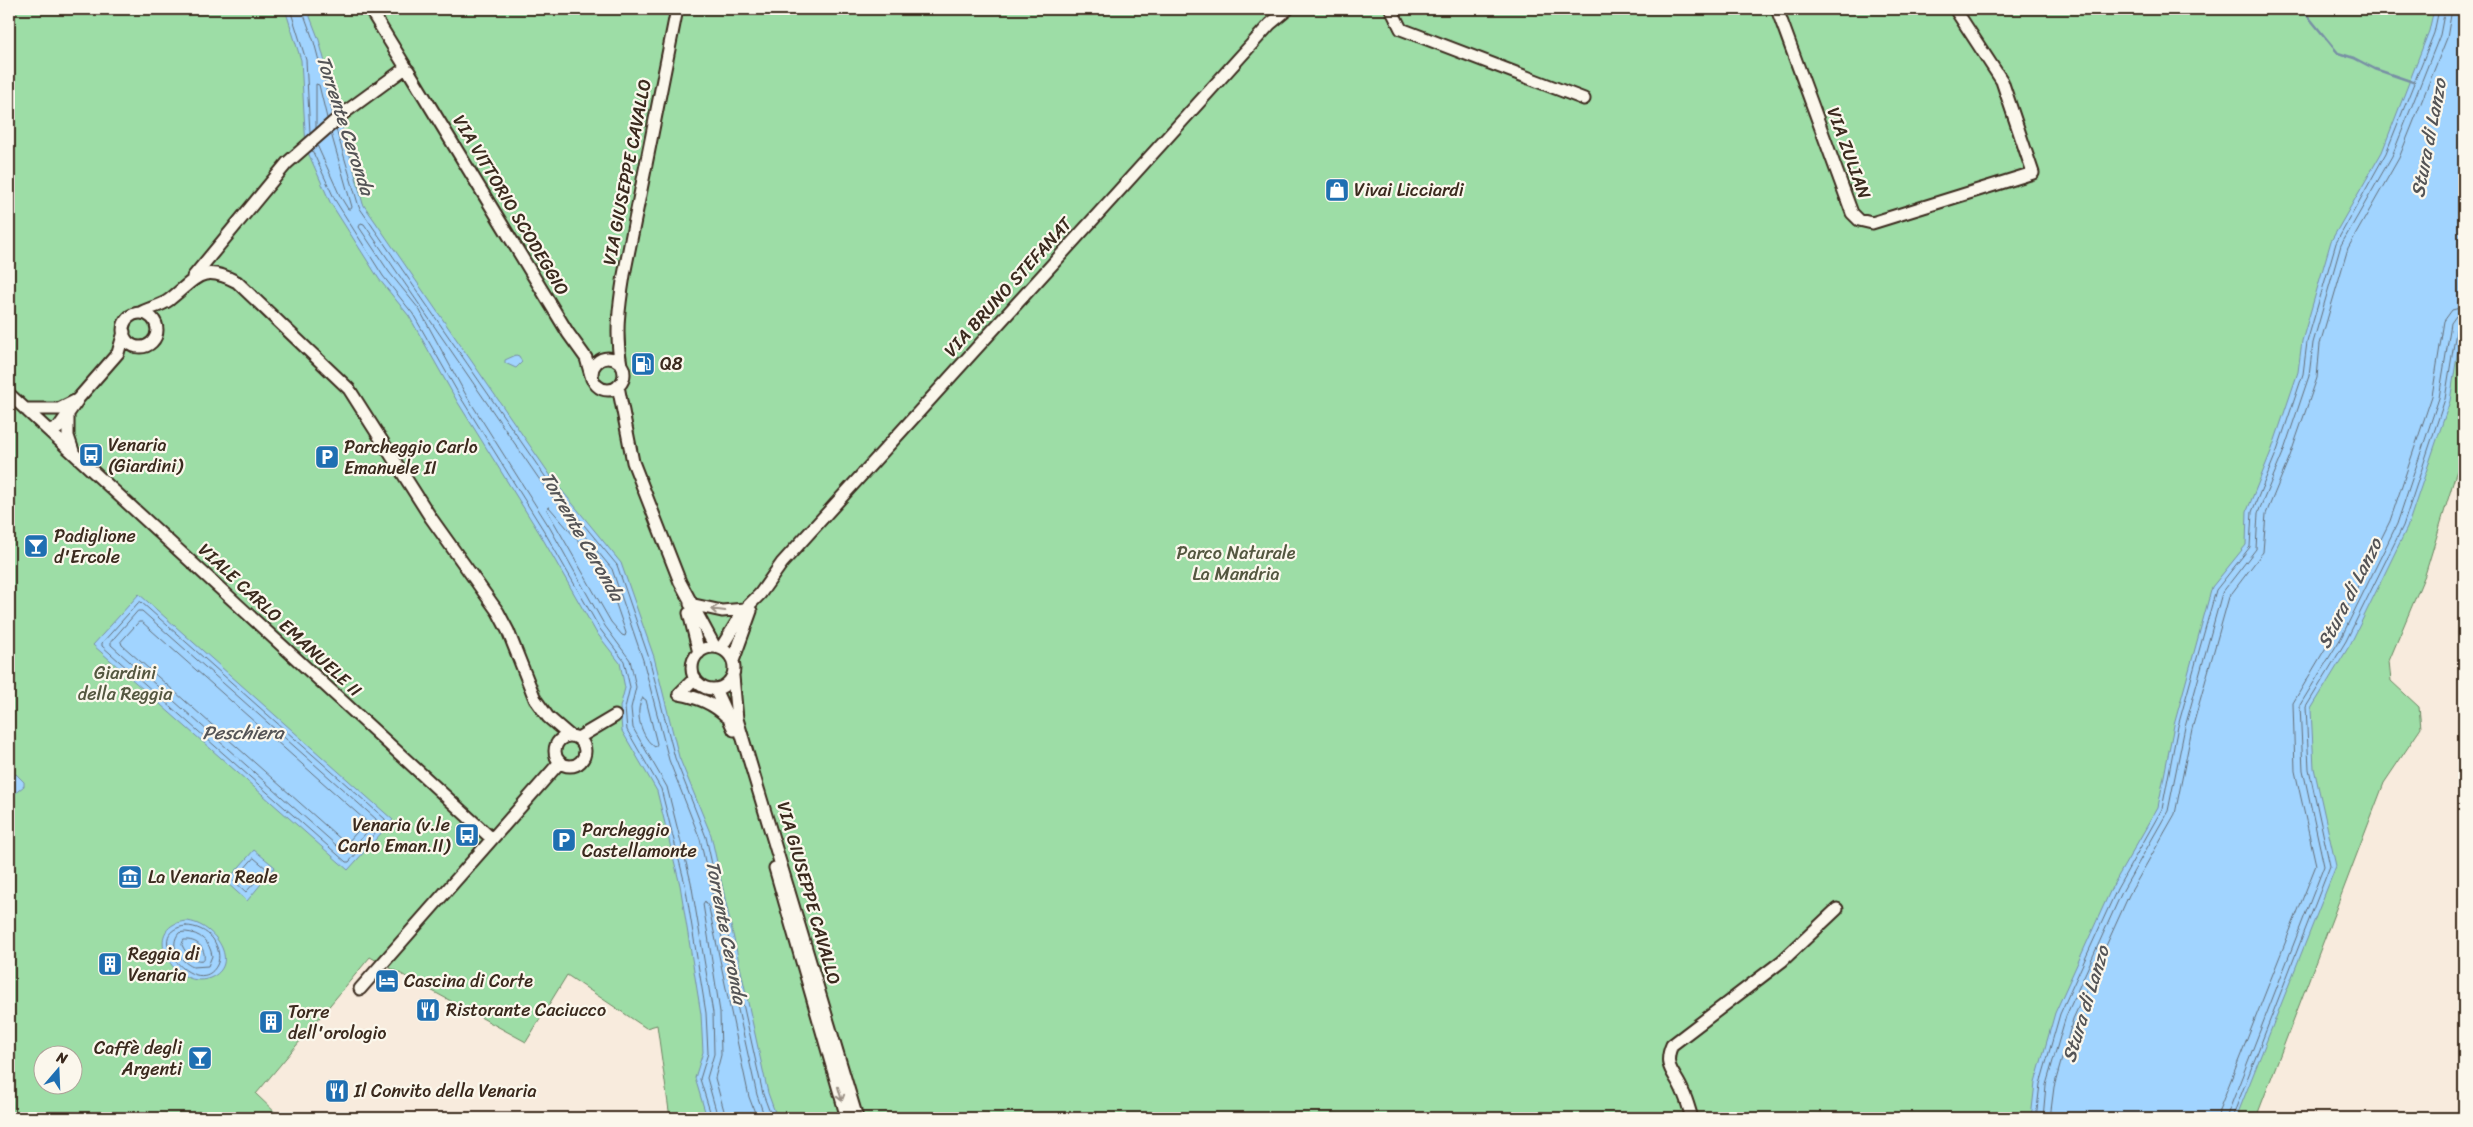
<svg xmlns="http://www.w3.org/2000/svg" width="2473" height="1127" font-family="Sriracha,sans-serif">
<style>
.green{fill:#9ddda6;stroke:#6c8462;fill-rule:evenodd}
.water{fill:#a1d4ff;stroke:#7890a5}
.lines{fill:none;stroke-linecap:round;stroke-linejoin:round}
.shore{stroke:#646e78;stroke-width:1}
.stream{stroke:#7890a5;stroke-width:2.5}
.minor-casing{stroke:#3b2a1e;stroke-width:15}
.minor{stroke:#fbf7ec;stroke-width:11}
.oneway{stroke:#9b9085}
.labels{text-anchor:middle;stroke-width:4.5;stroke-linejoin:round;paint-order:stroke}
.street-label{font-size:18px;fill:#3b2a1e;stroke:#fbf7ec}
.poi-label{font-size:18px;fill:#3b2a1e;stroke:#fbf7ec;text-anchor:start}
.park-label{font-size:18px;fill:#545740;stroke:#fbf7ec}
.water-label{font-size:19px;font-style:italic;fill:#545456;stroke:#fbf7ec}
</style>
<rect width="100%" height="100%" fill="#f8ebdd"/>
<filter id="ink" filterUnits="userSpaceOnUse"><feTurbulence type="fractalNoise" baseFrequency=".02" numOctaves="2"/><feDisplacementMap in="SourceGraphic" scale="10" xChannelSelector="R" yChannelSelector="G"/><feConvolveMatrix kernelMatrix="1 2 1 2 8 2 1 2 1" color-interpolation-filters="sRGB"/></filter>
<g filter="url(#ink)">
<path class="green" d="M9,9h2455v448l-8,16 -31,102 -36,86 2,20 28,26 2,21 -37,55 -128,335h-1586l-13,-93 -11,3 -79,-53 -41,67 -156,-85 -114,137 25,24h-272zM42,1054h30v30h-30z"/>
<path class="water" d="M285,9h22l12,31 44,164 192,278 66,81 33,94 25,100 32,78 57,258 9,25h-70l-12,-40 8,-26 -2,-38 -21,-129 -23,-94 -35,-60 -2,-24 5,-19 -5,-25 -24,-31 -56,-98 -83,-133 -48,-85 -30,-37 -49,-77 -24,-54 -5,-88z
M2434,9h30v302l-14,90 -43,127 -56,115 -40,66 3,59 22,98 -100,252h-205l4,-35 20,-70 57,-126 46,-80 16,-82 38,-138 34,-42 1,-34 25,-62 26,-77 4,-31 29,-100 51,-89 47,-121z
M516,355l3,1 3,6 -6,6 -11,-5v-3z
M139,594l254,226 -45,50 -255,-225z
M16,774l8,8v4l-11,9 -4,-4v-13z
M254,850l21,17 -28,34 -21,-19z
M186,921c29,2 56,44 24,57 -37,14 -71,-52 -24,-57z"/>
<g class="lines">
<path class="shore" d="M290,9l16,51 4,73
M302,9l12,33 19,72
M316,128v-44l3,1 8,33
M336,129l23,78 192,278 66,80 32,93 26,100 31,79 57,257 9,24
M317,145l23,51 8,13h3l1,-2 -21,-74
M312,150l23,50 48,76 30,38 48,84 83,133 56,98 24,32 6,26 -5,21 2,22 34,59 24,95 21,129 2,40 -8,26 12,39
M549,507l56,65 21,61 -1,3 -3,-1 -11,-13 -64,-112z
M141,602l244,217v3l-36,40h-3l-244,-216v-3l36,-40z
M138,611h4l234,208v3l-28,31h-3l-234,-208v-3z
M139,622h3l223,198v3l-17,19h-4l-222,-197 -1,-3z
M643,698l3,2 11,44 -2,3c-13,-8 -22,-36 -12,-49z
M254,858l13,11 -21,23 -12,-11z
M186,926c10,0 21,5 27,13 5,8 8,18 4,26 -19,37 -80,-34 -31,-39z
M186,932c14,1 24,10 26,24l-4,10 -15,1c-13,-6 -25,-21 -14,-34z
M184,940c12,-1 22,7 20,20 -11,2 -18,-6 -22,-15z
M718,1118l-11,-40 7,-24 -1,-41 -22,-131 -24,-95 -34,-59 -2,-20 5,-21 -6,-27 -25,-34 -55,-98 -84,-133 -47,-86 -30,-37 -30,-45 2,-4 3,1 182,265 66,80 31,91 26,100 31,79 57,256 8,23
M726,1118l-11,-40 6,-23 -1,-43 -17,-108 2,-3 4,7 40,189 8,21
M2036,1118l4,-34 20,-70 57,-125 45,-80 16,-83 38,-136 34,-43 2,-35 25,-61 26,-77 4,-32 29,-99 50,-90 48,-120 5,-24
M2043,1118l3,-33 20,-69 56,-124 46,-81 17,-84 37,-134 34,-44 2,-36 25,-60 26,-77 4,-33 28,-98 51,-89 48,-121 5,-26
M2050,1118l4,-31 19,-68 56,-124 46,-81 17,-85 37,-132 34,-45 3,-38 24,-58 27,-78 3,-34 28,-96 51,-90 48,-120 5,-29
M2218,1118l1,-8 97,-245 -21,-94 -2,-68 41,-69 56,-113 42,-125 12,-75 8,-11 12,-3
M2226,1118l98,-252 -21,-96 -3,-65 41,-67 56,-114 42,-126 12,-75 5,-7 8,-2
M2232,1118l98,-252 -21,-97 -3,-62 40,-66 57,-115 42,-127 12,-74 7,-4"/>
<path class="stream" d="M2302,9l36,44 16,5 21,11 38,13"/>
<defs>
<path id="minor" d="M370,9l35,57
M1391,9l10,20 183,70
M1777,9l75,204 7,7 13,3 161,-50 -31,-92 -47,-72
M408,70l160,263 18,25 6,21
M193,277l94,-114 57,-50 60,-44
M140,313c9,-5 21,-7 29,-13 27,-21 32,-37 68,-18l112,107 82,129 67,94 10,19 27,68 13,18 22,19
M123 330a17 17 0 1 1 34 0a17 17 0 1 1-34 0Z
M592 374a16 16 0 1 1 32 0a16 16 0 1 1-32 0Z
M621,365c-6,-31 -2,-59 3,-90l53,-266
M618,386l15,76 47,120 35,65
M9,394l483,445
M25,409h34l18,-9 41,-47 6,-21
M68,415v21l5,15
M48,430l10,-2 19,-27
M690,604l32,7 23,-2
M689,613l10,40
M692 668a21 21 0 1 1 42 0a21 21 0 1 1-42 0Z
M721,648l24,-39 15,-15 22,-31 488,-539 18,-15
M733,661l18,-50
M733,676l4,43 120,399
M715,689l19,41
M679,694c18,3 34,9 47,22
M679,694l16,-16
M555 751a15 15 0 1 1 30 0a15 15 0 1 1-30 0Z
M578,738l37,-22
M775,868l72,250
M360,989l200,-227
M1692,1118c-3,-9 -5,-18 -9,-26 -7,-19 -21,-24 -11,-47l110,-84 55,-52"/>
</defs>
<use href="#minor" class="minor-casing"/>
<use href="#minor" class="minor"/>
</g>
<defs><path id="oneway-shaft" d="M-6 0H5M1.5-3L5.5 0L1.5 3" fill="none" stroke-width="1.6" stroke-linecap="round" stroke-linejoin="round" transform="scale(1.25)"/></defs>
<g class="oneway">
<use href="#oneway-shaft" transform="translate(718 610) rotate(-173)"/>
<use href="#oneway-shaft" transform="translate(840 1094) rotate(74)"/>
</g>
</g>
<defs>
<symbol id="shop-square" viewBox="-11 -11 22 22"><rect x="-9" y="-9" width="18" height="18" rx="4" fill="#1f6fb2" stroke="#fbf7ec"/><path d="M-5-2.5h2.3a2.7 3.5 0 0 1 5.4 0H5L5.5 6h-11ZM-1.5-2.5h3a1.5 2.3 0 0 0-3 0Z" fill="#fff"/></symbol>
<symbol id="fuel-square" viewBox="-11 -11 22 22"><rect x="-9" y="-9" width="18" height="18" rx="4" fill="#1f6fb2" stroke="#fbf7ec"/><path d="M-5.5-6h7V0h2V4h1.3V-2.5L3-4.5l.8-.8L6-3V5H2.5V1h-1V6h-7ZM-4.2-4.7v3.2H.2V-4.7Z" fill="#fff"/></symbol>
<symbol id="bus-square" viewBox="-11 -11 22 22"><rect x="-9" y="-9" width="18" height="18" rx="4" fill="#1f6fb2" stroke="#fbf7ec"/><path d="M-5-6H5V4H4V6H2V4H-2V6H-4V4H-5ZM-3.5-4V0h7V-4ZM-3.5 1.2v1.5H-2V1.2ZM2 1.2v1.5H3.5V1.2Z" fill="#fff"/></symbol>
<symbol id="parking-square" viewBox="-11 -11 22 22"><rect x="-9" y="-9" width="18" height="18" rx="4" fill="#1f6fb2" stroke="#fbf7ec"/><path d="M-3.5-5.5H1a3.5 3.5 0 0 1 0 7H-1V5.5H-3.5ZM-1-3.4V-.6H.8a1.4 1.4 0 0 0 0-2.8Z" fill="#fff"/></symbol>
<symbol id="bar-square" viewBox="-11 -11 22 22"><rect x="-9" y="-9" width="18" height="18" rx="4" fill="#1f6fb2" stroke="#fbf7ec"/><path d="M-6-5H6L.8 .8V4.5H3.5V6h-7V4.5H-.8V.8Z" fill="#fff"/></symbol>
<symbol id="museum-square" viewBox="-11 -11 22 22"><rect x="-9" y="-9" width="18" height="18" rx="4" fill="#1f6fb2" stroke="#fbf7ec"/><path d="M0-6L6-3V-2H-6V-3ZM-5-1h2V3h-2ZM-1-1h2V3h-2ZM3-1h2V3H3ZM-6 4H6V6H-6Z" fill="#fff"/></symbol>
<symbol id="building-square" viewBox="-11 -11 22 22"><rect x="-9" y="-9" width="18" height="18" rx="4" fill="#1f6fb2" stroke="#fbf7ec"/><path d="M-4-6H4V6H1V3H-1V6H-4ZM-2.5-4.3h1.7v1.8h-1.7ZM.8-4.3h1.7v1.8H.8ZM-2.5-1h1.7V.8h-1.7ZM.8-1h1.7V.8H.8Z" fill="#fff"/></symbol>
<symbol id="hotel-square" viewBox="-11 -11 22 22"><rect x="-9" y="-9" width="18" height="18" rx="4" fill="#1f6fb2" stroke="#fbf7ec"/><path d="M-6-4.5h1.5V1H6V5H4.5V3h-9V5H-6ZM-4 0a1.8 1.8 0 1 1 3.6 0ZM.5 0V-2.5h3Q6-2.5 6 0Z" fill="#fff"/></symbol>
<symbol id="restaurant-square" viewBox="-11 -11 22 22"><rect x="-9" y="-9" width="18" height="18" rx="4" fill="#1f6fb2" stroke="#fbf7ec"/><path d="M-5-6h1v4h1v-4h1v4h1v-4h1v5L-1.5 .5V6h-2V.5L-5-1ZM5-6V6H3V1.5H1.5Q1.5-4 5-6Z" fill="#fff"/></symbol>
</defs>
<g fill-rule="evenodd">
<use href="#shop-square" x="1323" y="176" width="28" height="28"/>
<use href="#fuel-square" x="629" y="350" width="28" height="28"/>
<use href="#bus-square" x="77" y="441" width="28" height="28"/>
<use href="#parking-square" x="313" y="443" width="28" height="28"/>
<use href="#bar-square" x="22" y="532" width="28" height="28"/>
<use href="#bus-square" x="453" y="821" width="28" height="28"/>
<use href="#parking-square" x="550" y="826" width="28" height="28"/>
<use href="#museum-square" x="116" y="863" width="28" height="28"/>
<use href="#building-square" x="96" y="950" width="28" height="28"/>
<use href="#hotel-square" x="373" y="967" width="28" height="28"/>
<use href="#restaurant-square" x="414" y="996" width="28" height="28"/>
<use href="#building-square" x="257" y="1008" width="28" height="28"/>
<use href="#bar-square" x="186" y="1044" width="28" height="28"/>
<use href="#restaurant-square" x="323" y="1077" width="28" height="28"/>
</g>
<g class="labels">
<g class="street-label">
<text transform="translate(1849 153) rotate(70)" y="6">VIA ZULIAN</text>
<text transform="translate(627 172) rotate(-79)" y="6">VIA GIUSEPPE CAVALLO</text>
<text transform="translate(511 205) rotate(59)" y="6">VIA VITTORIO SCODEGGIO</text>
<text transform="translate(1008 287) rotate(-48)" y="6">VIA BRUNO STEFANAT</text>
<text transform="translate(280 620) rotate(43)" y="6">VIALE CARLO EMANUELE II</text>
<text transform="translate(809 893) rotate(74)" y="6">VIA GIUSEPPE CAVALLO</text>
</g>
<g class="poi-label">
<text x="1354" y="196">Vivai Licciardi</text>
<text x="660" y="370">Q8</text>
<text x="108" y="451">Venaria<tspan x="108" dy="21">(Giardini)</tspan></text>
<text x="344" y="453">Parcheggio Carlo<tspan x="344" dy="21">Emanuele II</tspan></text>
<text x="54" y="542">Padiglione<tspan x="54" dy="21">d'Ercole</tspan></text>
<text x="450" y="831" text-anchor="end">Venaria (v.le<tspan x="450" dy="21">Carlo Eman.II)</tspan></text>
<text x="582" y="836">Parcheggio<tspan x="582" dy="21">Castellamonte</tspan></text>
<text x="148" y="883">La Venaria Reale</text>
<text x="128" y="960">Reggia di<tspan x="128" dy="21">Venaria</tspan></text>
<text x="404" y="987">Cascina di Corte</text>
<text x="446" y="1016">Ristorante Caciucco</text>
<text x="288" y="1018">Torre<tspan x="288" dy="21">dell'orologio</tspan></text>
<text x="182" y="1054" text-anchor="end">Caffè degli<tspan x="182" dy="21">Argenti</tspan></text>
<text x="354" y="1097">Il Convito della Venaria</text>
</g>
<g class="park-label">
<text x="1236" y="559">Parco Naturale<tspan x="1236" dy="21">La Mandria</tspan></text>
<text x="125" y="679">Giardini<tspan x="125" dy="21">della Reggia</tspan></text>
</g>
<g class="water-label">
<text transform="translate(346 125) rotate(72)" y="7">Torrente Ceronda</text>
<text transform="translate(2428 138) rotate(-79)" y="7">Stura di Lanzo</text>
<text transform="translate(583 536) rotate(60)" y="7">Torrente Ceronda</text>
<text transform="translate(2349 593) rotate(-63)" y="7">Stura di Lanzo</text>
<text x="243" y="739">Peschiera</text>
<text transform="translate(727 932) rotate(79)" y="7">Torrente Ceronda</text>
<text transform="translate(2085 1004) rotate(-73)" y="7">Stura di Lanzo</text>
</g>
</g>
<rect width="2473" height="1127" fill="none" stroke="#fbf7ec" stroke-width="30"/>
<rect x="15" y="15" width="2443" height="1097" fill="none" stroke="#3b2a1e" stroke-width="2" filter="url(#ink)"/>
<g transform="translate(58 1070) rotate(19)"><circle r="24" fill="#fbf7ec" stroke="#aea59a"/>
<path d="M0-4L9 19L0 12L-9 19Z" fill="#1f6fb2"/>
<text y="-8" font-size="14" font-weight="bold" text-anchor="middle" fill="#3b2a1e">N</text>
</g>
</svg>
